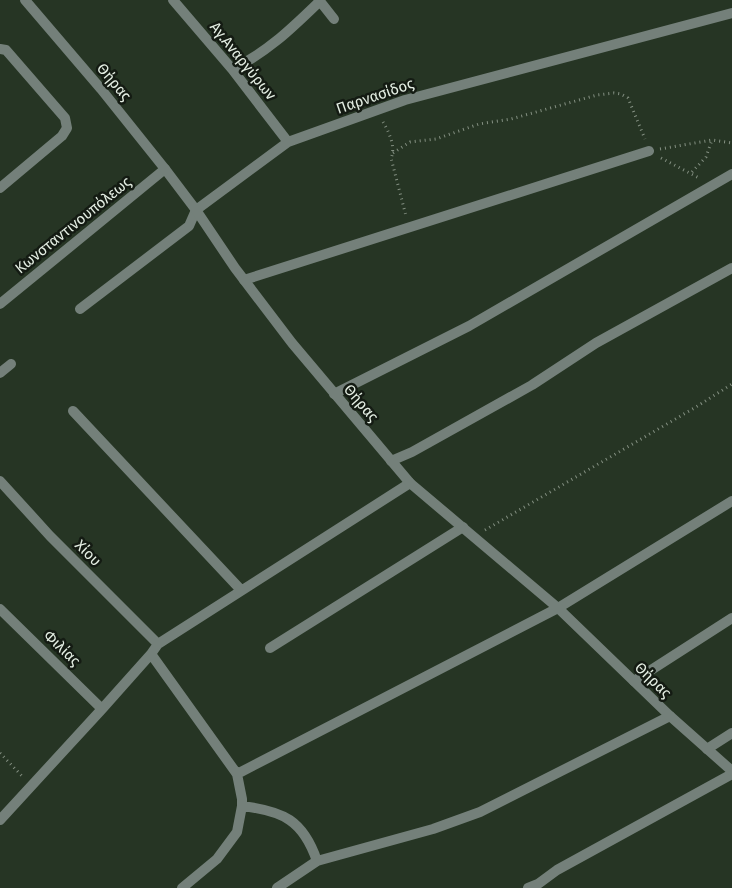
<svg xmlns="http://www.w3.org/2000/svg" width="732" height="888" font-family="'Fira Sans',sans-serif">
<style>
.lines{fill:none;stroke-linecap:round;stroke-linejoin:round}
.path{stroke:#849082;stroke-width:3;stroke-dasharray:1 4;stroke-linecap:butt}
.minor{stroke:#74807a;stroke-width:10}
.tertiary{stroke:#74807a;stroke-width:10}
.labels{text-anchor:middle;stroke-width:5;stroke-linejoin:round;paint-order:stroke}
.street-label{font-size:15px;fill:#e4eee3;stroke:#141b13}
</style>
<rect width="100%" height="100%" fill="#263524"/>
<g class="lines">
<path class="path" d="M383,122c6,10 13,25 8,36l15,58
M660,149l52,-9 20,3
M393,153l17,-11 26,-3 43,-15 32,-5 86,-24 17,-2 7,1 7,4 17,41
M661,158l38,20
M692,172l14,-15 6,-17
M485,530l211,-123 36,-23
M0,753l22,23"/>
<path class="minor" d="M173,0l59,69 56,73
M319,0l15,19
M0,49l6,1 59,68 2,10 -5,8 -62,52
M232,69c35,-16 61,-42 88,-68
M244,280l405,-129
M0,304l165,-135
M80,309l109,-83 7,-16 92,-68 117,-42 327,-87
M0,373l11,-9
M334,394l135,-68 263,-152
M73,411l168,179
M391,461l21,-9 120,-67 64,-42 136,-75
M0,481l50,55 108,108
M0,609l102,100
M270,648l193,-121
M151,654l86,120 5,25v7l-5,26 -20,27 -35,29
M634,681l98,-63
M707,749l25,-16
M237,774l321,-166 174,-107
M242,806c41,5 61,14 75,55
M0,820l102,-111 49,-55 7,-10 252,-161
M277,888l40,-27 116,-32 47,-17 190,-96
M528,888l10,-4 19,-14 175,-96"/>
<path class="tertiary" d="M25,0l76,89 64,80 31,41 39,58 57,75 118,140 148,125 112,108 62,55"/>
</g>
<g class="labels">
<g class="street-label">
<text transform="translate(243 61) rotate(51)" y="5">Αγ.Αναργύρων</text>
<text transform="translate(114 82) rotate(50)" y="5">Θήρας</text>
<text transform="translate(375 96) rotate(-19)" y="5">Παρνασίδος</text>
<text transform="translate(73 225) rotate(-39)" y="5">Κωνσταντινουπόλεως</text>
<text transform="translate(361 403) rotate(49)" y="5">Θήρας</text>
<text transform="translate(88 553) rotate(45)" y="5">Χίου</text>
<text transform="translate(62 648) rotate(44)" y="5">Φιλίας</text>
<text transform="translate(653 680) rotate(44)" y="5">Θήρας</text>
</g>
</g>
</svg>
